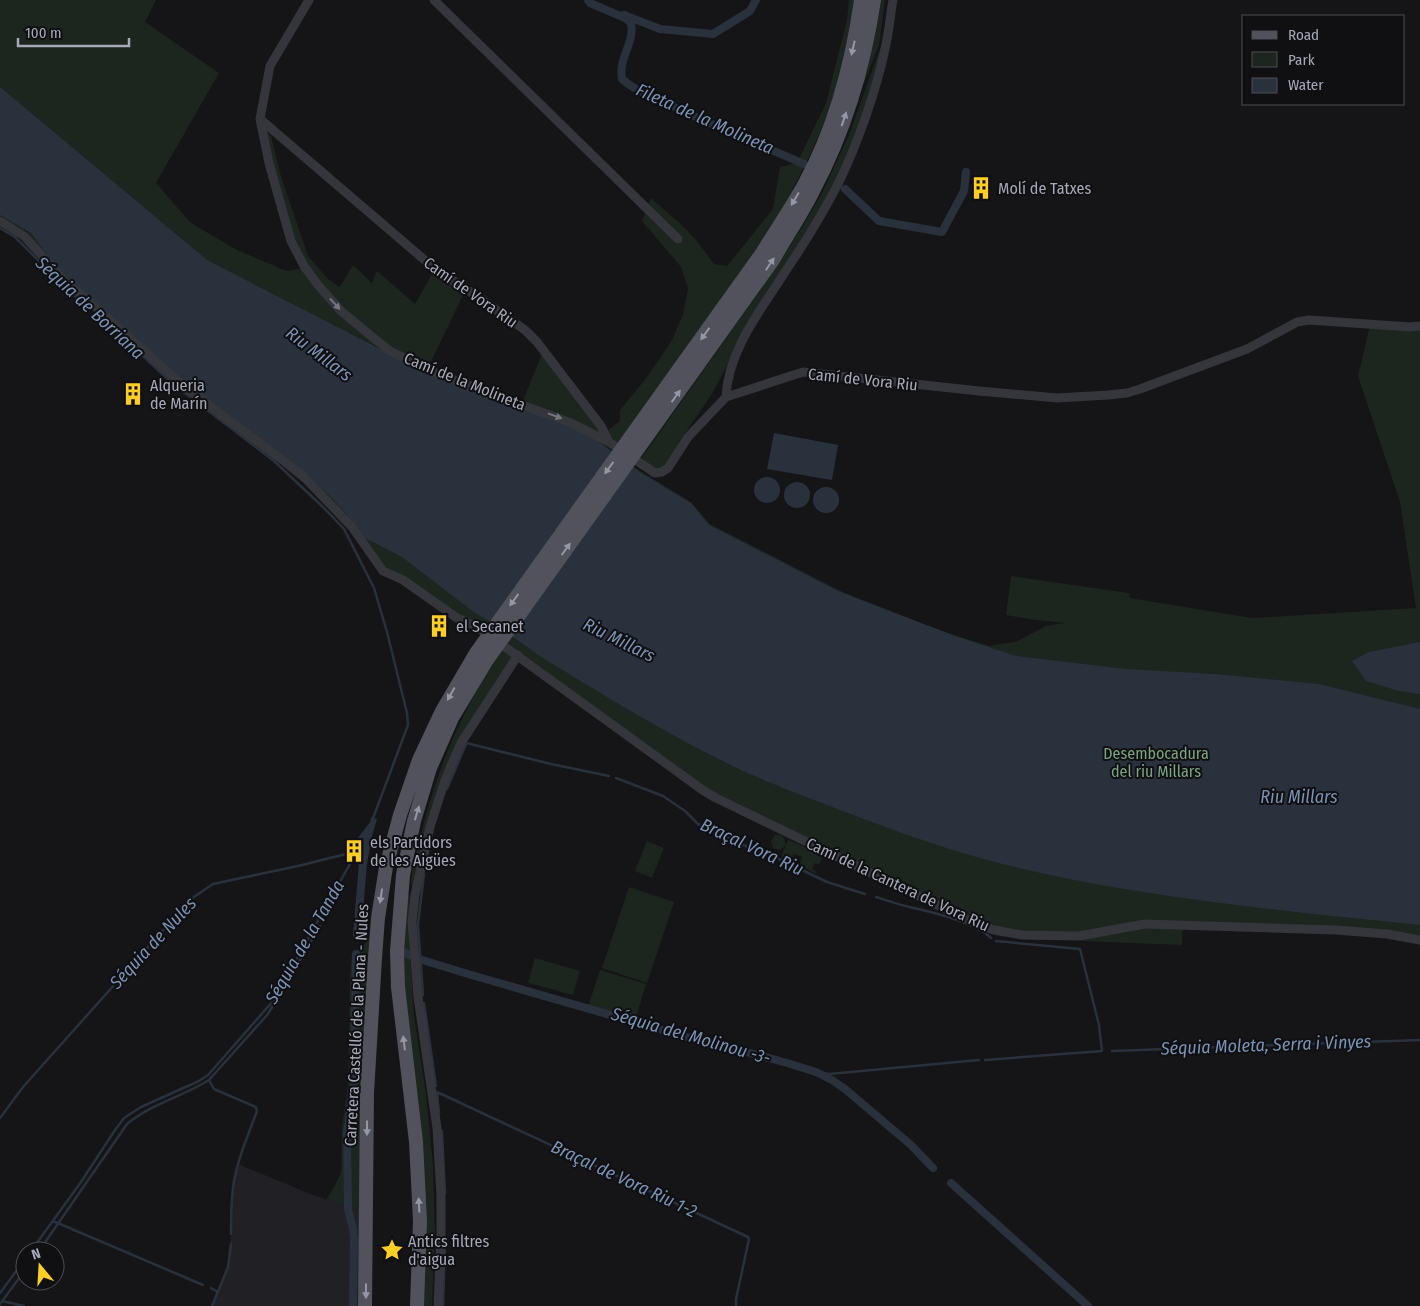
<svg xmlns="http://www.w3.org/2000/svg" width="1420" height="1306" font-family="'Fira Sans Condensed',sans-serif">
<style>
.built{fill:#212024}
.green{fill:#1c251e}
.water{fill:#29323c}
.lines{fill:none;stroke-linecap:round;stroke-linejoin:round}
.stream{stroke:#29323c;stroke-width:2.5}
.canal{stroke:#29323c;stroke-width:8}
.minor{stroke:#35353c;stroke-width:9}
.primary{stroke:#51525b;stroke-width:14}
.oneway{fill:#9498a5}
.oneway2{fill:#737580}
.labels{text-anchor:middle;stroke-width:4;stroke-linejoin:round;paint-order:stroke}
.poi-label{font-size:16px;fill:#a5a9b8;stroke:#100f12;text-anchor:start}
.street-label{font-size:16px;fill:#a5a9b8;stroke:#100f12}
.park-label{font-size:16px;fill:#7aa582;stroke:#100f12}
.water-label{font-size:18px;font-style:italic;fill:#7993b6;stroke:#100f12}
</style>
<rect width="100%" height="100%" fill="#151417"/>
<path class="built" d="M238,1164l75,31 49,16 -1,95h-149l16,-39 3,-33v-30l2,-19z"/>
<path class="green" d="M0,0h156l-11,22 74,51 -63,110 35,40 46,27 50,21 16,-3 72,75 219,94 43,32 54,33 19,22 135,69 73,29 42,15 30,9 8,-2 17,-2 31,-16 19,-3 -37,-4 -22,-4 5,-39 118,17 1,5 122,20 164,-10 -16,-106 -42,-126 12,-51 50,2v611l-275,-15 -67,12 -84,-6 -278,-133 -260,-181 -71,-46 -30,-44 -176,-148 -99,-86 -28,-28 -25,-31 -27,-15z
M849,0h6c-4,21 -7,43 -12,64 -15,60 -43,116 -75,168l-150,214 -11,-15 13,-10v-11l27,-33 24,-35 12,-27 5,-27 -7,-21 -39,-46 9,-23 34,30 12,13 17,23 13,2 46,-57 7,-42 17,-4 29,-60 21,-83z
M879,0h6l-6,45 -22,56z
M882,43l-1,17 -22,64 -26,63 -27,49 -56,87 -38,71 -33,48 -12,21 -10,8 -17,-11 138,-195 27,-43 18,-31 25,-54z
M264,129l7,7 9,37 28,83 20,23 12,8 13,-22 19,18 5,-12 38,33 18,-32 31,21 -36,75 -37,-18 -48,-40 -24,-28 -26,-41z
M543,351l64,89 -85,-37z
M504,647l12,9 -57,89 -46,151c0,-4 -2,-10 -2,-15 1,-12 5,-26 8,-38 15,-69 44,-137 85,-196z
M775,835h5l4,3 2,7 2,-5 20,8 14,10 -3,7 -4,-2 -3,6 5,3 -1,2 -17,-9 3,-8 -8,-3 -3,7 -10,-5 5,-11 -6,5 -7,-2 -2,-7z
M647,841l17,7 -12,30 -17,-7z
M629,887l45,15 -27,81 -45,-15z
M406,892l3,2 1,5 -2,23 6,94 12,77 7,72 2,68 -3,73h-10l-20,-332z
M1183,925l-1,20 -100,-4 -2,-5 27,-4z
M368,939l2,1 -8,271 -35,-11v-2l8,-13 6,-12 1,-47 6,-41 2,-109 2,-22 12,-9z
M535,958l45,13 -7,24 -45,-12z
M600,970l46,14 -11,37 -47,-14z"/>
<path class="water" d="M0,87l207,173 208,107 64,27 85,30 28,13 51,37 48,29 18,22 129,66 117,45 61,20 110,13 88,5 105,10 101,25v216c-133,-14 -267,-26 -397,-56 -62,-14 -123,-36 -183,-59 -33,-13 -66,-25 -99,-40 -65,-31 -128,-69 -190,-107 -26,-16 -49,-36 -76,-50l-73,-56 -37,-19 -10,-14 -22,-25 -42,-38 -74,-54 -38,-31 -98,-86 -28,-28 -22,-29 -31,-18z
M774,433l64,12 -6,35 -65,-11z
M754 490a13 13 0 1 1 26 0a13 13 0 1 1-26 0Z
M784 495a13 13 0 1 1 26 0a13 13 0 1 1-26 0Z
M813 500a13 13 0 1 1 26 0a13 13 0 1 1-26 0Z
M1420,642v52l-21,-3 -33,-10 -14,-20 17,-9z
M371,817l6,2 -8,27 -2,13 -6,-3 2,-5 -11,-5 18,-24z"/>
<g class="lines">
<path class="stream" d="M0,228l15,9 50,50 12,11 11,8
M113,328l60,56 101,77 49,46 21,22 30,59 13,44 20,81 1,12 -36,96
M466,743l85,21 58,12
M616,778l47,18 22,15 13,13 65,30 16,5 48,23 38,12
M447,789l19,-45
M876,897c13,4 26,9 38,11 22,5 62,15 77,30
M996,941l84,8 19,76 3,26
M423,995l-5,-71 6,-50
M424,1003l12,83
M1112,1051l308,-11
M985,1060l117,-9
M816,1072l13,2 150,-14
M209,1080l5,9 42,18 1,4c-9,25 -21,51 -24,77 -2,16 -2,31 -2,46
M437,1092l311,145 1,2 -13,60v7
M437,1093l2,20
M0,1118l23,-31 168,-188 22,-15 85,-18 60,-15
M442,1131l3,62
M53,1221l150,64
M31,1251l50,-69 34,-52 9,-12 17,-11 58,-26 9,-6 65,-74 87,-155
M39,1251l88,-127c24,-20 55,-27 82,-44l59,-66 52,-88
M211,1288l7,4
M0,1293l25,-34
M2,1301l22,5
M0,1304l25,-34
M212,1306l16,-39 3,-23
M443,1306l2,-64"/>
<path class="canal" d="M588,0l2,3 35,15 6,5c4,20 -13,35 -9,56 12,11 25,15 40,22 46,23 95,42 142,63
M624,15l36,14 53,5 37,-23 6,-11
M845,189l34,32 63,11 22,-41 2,-19
M357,935l6,-72 3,-16
M404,952l5,3
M419,959l49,15 243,70 28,6 48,13 29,9 16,8 13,9 66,56 22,23
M951,1183l137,123
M353,1306l1,-65 -1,-12 -5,-20 -1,-76 7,-46 2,-133"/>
<path class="minor" d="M309,0l-39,66 -10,53 9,44 22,78 13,25 14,19 23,26 35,29 14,11 48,23 133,49 38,19 46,31 7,-1 6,-4 20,-31 38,-40 77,-25 176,19 78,7 51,-3 19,-2 13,-4 107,-40 41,-22 9,-5 12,-2 101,7 10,-1
M434,0l244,239
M260,119l174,149 47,31 44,31 12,12 64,84 8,16
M0,221l24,15 45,49 22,18 86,77 37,29 71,53 21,17 46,48 31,44 20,9 54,38 19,8 228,165 12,7 256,124 22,8 28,5 57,1 66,-12 191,6 51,4 33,6
M726,397c2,-47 35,-87 59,-125 19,-28 37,-57 53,-88 19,-39 38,-92 47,-135 4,-16 5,-33 8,-49
M438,1306l3,-71v-39l-4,-68 -19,-131 -6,-75 3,-27 15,-68 15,-47 16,-37 57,-88"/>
<path class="primary" d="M365,1306l2,-213 8,-135 3,-40 8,-51 14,-52 19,-55 23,-49 34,-58 286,-400c14,-22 29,-45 42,-68 31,-57 48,-121 57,-185
M417,1306l3,-85 -4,-79 -18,-155 -1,-36 6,-76 11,-54 16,-53 22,-50 35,-58 286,-400c13,-23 28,-45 40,-69 32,-60 51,-124 61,-191"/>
</g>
<defs><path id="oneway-solid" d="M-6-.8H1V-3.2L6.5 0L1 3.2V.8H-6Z" transform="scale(1.25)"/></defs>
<g class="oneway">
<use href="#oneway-solid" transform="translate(853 48) rotate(103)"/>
<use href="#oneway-solid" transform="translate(844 119) rotate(-71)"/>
<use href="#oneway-solid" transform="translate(795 199) rotate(121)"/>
<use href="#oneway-solid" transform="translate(770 264) rotate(-56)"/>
<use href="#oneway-solid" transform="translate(705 334) rotate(126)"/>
<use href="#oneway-solid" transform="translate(676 396) rotate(-54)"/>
<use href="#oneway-solid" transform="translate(609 468) rotate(126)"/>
<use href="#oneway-solid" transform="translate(566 549) rotate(-54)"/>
<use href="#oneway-solid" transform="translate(514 600) rotate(126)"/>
<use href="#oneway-solid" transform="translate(451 694) rotate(119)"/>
<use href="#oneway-solid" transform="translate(417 813) rotate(-73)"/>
<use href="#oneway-solid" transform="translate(381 896) rotate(98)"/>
<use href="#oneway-solid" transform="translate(404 1043) rotate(-97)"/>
<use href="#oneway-solid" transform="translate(367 1128) rotate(90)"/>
<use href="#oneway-solid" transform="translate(419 1205) rotate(-93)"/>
<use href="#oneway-solid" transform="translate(366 1291) rotate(90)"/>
</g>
<g class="oneway2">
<use href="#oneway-solid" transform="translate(335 304) rotate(47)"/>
<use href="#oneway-solid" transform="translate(555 416) rotate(20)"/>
</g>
<defs>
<symbol id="building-bare" viewBox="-9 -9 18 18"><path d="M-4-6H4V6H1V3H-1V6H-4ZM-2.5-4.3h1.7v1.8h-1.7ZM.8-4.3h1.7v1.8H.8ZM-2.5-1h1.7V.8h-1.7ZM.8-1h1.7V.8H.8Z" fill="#ffce24" stroke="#100f12" stroke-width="2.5" paint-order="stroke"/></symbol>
<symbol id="sight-bare" viewBox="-9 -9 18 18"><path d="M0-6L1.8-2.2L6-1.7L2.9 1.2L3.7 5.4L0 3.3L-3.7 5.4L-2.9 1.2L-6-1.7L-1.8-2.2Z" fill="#ffce24" stroke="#100f12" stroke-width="2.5" paint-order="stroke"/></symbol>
</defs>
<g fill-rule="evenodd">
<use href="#building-bare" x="965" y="172" width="32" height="32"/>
<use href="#building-bare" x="117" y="378" width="32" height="32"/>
<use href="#building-bare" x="423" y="610" width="32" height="32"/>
<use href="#building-bare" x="338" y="835" width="32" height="32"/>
<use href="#sight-bare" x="376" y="1234" width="32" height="32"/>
</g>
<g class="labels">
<g class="poi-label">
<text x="998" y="194">Molí de Tatxes</text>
<text x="150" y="391">Alqueria<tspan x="150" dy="18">de Marín</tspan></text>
<text x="456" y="632">el Secanet</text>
<text x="370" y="848">els Partidors<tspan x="370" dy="18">de les Aigües</tspan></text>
<text x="408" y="1247">Antics filtres<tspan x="408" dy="18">d'aigua</tspan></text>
</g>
<g class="street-label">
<text transform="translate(471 292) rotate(35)" y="6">Camí de Vora Riu</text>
<text transform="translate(863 379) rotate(6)" y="6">Camí de Vora Riu</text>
<text transform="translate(465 381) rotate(22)" y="6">Camí de la Molineta</text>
<text transform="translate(898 884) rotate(25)" y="6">Camí de la Cantera de Vora Riu</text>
<text transform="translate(356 1025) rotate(-87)" y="6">Carretera Castelló de la Plana - Nules</text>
</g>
<g class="park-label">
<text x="1156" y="759">Desembocadura<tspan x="1156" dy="18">del riu Millars</tspan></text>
</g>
<g class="water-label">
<text transform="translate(705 119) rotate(24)" y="6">Fileta de la Molineta</text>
<text transform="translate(90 308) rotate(43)" y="6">Séquia de Borriana</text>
<text transform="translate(319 354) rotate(37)" y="6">Riu Millars</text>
<text transform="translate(619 640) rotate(26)" y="6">Riu Millars</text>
<text x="1299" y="803">Riu Millars</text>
<text transform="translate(752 847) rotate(25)" y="6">Braçal Vora Riu</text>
<text transform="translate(305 942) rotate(-60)" y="6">Séquia de la Tanda</text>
<text transform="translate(153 943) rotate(-47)" y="6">Séquia de Nules</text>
<text transform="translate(691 1036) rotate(16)" y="6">Séquia del Molinou -3-</text>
<text transform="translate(1266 1045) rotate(-2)" y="6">Séquia Moleta, Serra i Vinyes</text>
<text transform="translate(624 1179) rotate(25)" y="6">Braçal de Vora Riu 1-2</text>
</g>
</g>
<rect x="1242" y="15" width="162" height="90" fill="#100f12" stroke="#4c4d54"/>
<rect x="1252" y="31" width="25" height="8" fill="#51525b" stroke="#4c4d54"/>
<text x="1288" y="40" font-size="15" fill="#a5a9b8">Road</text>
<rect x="1252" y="52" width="25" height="15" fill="#1c251e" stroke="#4c4d54"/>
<text x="1288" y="65" font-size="15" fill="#a5a9b8">Park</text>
<rect x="1252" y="78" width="25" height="15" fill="#29323c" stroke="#4c4d54"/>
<text x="1288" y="90" font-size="15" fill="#a5a9b8">Water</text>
<g transform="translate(40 1266) rotate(342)"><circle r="24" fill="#100f12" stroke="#4c4d54"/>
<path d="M0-4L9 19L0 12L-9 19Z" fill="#ffce24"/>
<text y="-8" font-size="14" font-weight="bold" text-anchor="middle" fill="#a5a9b8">N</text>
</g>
<path d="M18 38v8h111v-8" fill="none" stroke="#a5a9b8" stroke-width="2.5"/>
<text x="25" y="38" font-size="15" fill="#a5a9b8" stroke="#100f12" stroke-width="4" paint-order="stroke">100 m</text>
</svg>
